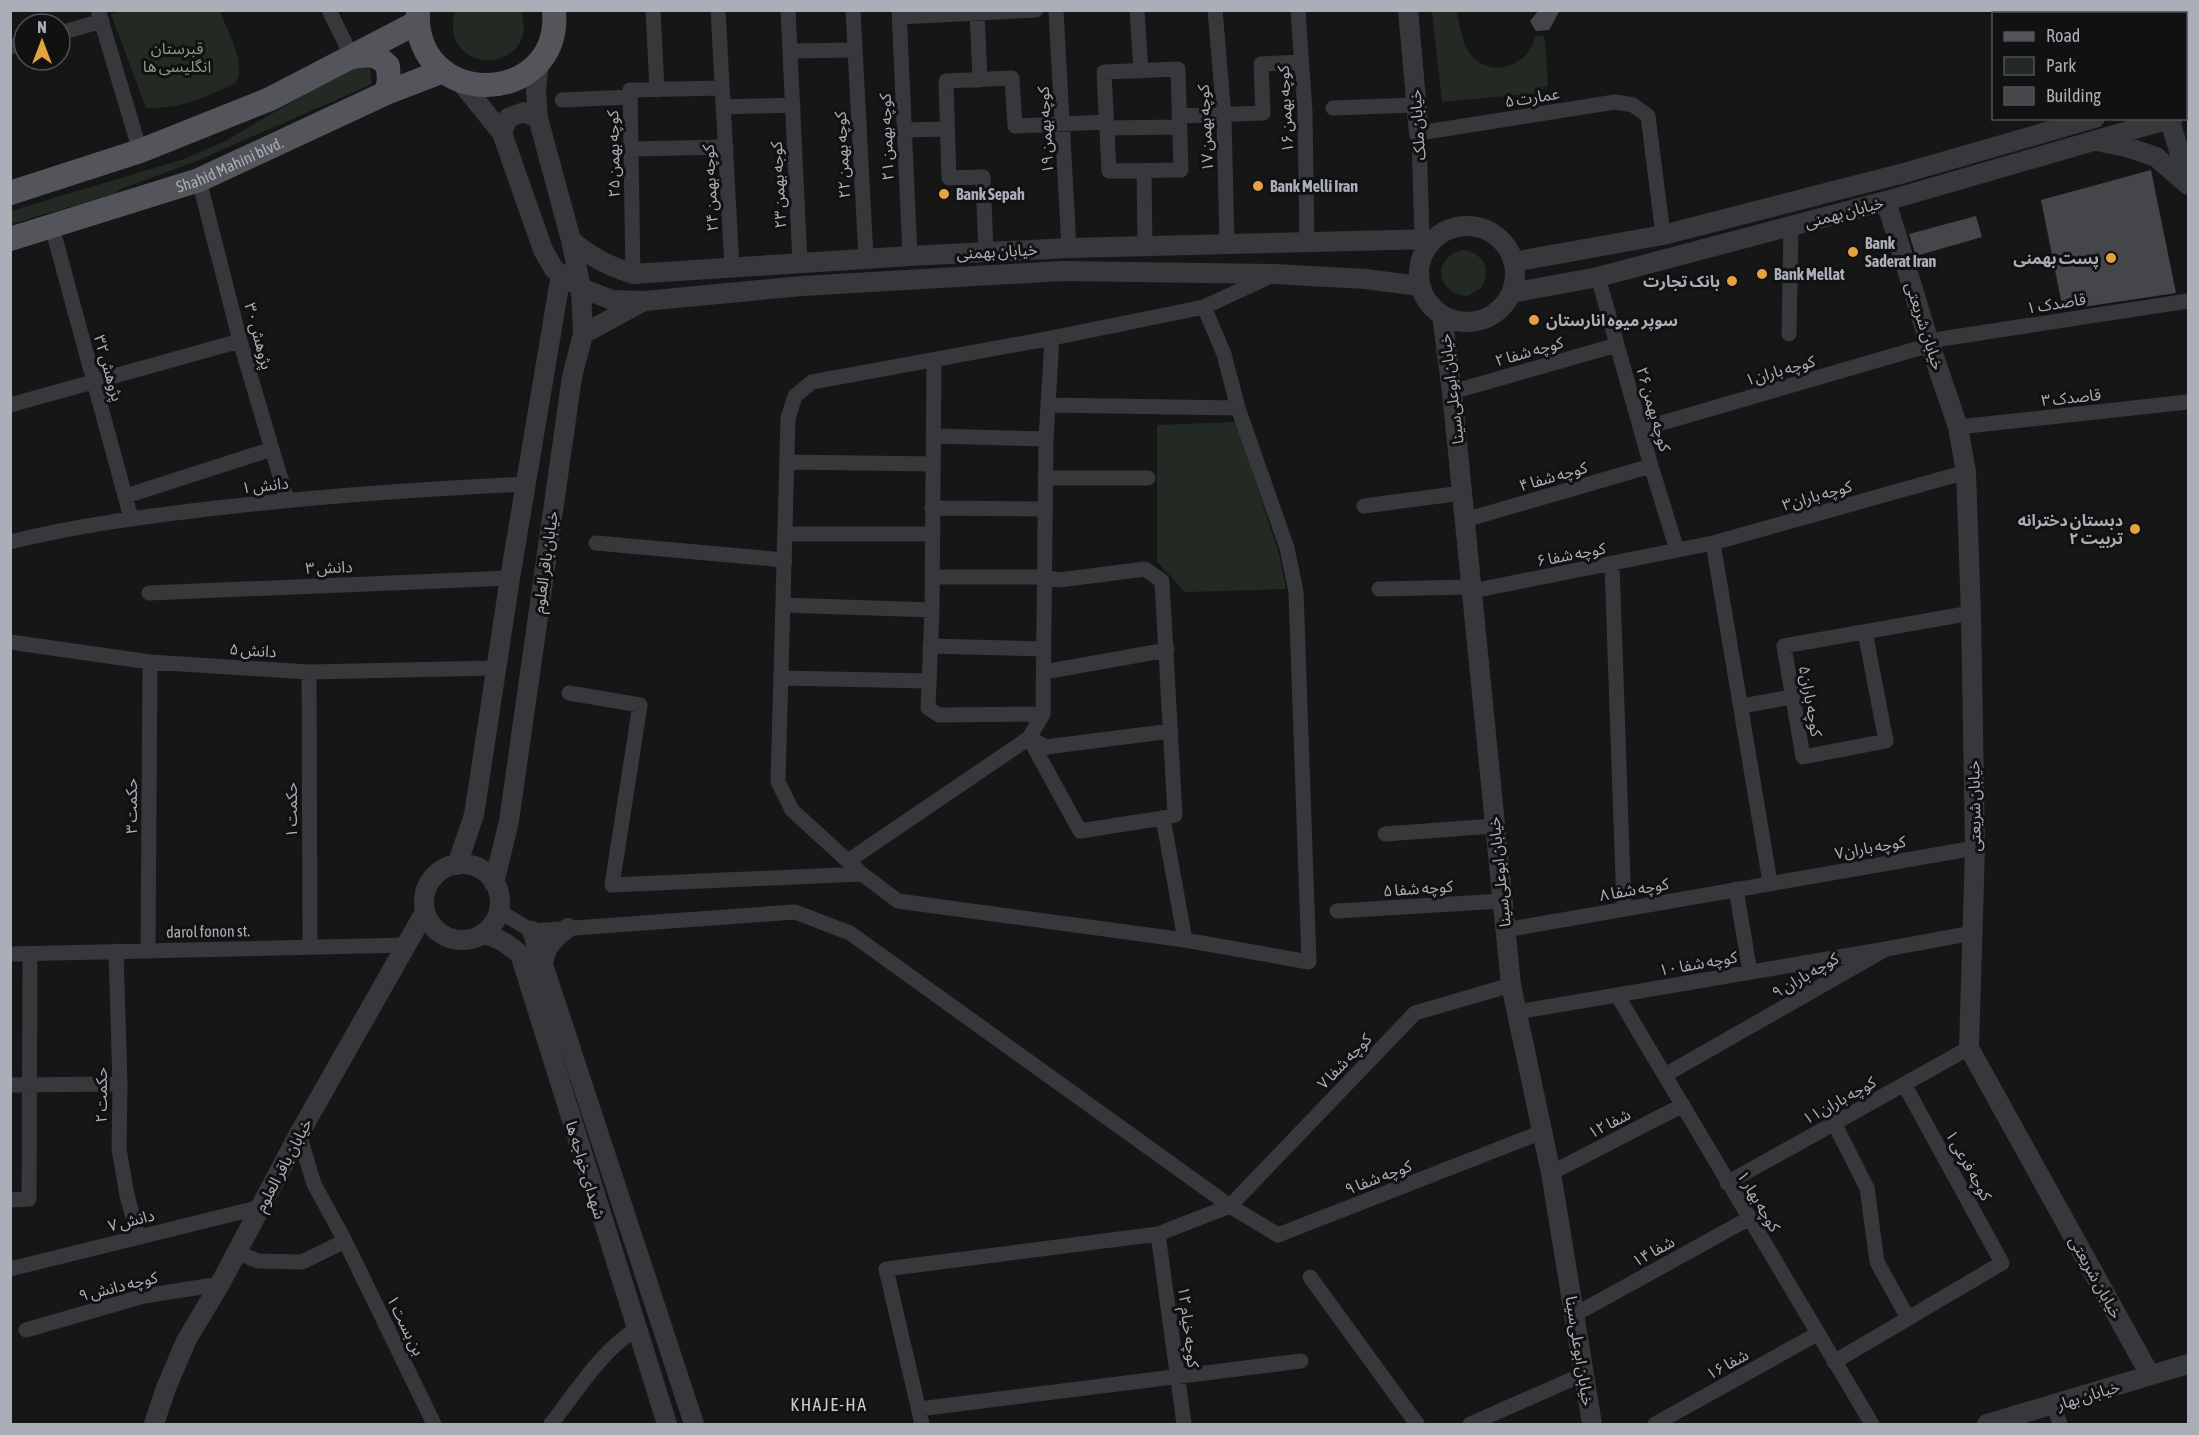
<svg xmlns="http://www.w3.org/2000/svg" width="2199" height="1435" font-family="'Asap Condensed','Noto Sans Arabic',sans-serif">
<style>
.green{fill:#222a23}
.building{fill:#45464a}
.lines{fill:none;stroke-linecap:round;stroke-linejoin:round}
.minor{stroke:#37383c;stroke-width:15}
.tertiary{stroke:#37383c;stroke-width:20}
.primary{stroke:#53555b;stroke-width:24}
.poi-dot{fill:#e5a340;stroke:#111112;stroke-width:2}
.labels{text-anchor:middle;stroke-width:6;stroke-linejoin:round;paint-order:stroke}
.park-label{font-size:16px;fill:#81a081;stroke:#111112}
.street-label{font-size:16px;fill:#a9aeb7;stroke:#111112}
.poi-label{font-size:16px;font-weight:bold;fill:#a9aeb7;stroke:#111112;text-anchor:start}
.neighbourhood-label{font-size:18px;letter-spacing:1.5px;fill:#c9ccd3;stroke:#111112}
</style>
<rect width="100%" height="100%" fill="#161617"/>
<path class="green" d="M120,11h100c6,17 28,55 15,72 -32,15 -53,26 -89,25l-35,-94z
M455,11h66c21,63 -84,68 -66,0z
M1432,11h24c5,15 5,35 18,47 21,21 57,5 61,-22h7l3,3 3,46 -10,8 -96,9z
M362,61l8,7 2,16 -175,77 -76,28 -7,5 -103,30v-13l173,-52 41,-18z
M1463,250c20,2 29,20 18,38l-13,8c-32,-1 -37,-39 -5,-46z
M1236,422l43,132 7,35 -101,3 -28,-30v-137z"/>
<path class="building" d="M1539,10h21l-11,20 -13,1 -6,-10z
M2151,170l25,123 -113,17 -22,-110z
M1976,216l6,21 -66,19 -7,-22z"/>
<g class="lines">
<path class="minor" d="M98,10l42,141
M329,10l23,47
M653,10l4,80
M718,10l14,258
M788,10l12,253
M853,10l13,248
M899,10l11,246
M977,10l3,70
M1056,10l13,238
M1137,10l4,61
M1215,10l9,106 3,129
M1298,10l7,102 2,130
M900,17l136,-7
M60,33l42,-12
M10,47l14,-4
M790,51l65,-1
M1178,69l3,101 -72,1 -5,-99z
M562,100l68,-3
M723,107l70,-2
M1333,108l83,-3
M1179,116l84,-3 -2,-49 40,-2
M1106,128l73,-1
M904,130l43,-1
M631,149l95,-2
M1144,171l1,75
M199,180l41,161 47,159
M52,227l79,291
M1422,240l-3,-107 196,-31 18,3 15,11 15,119
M986,252l-3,-75 -34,1 -3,-97 66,-3 3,48 91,-4
M633,274l-3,-184 92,-2
M1598,277l53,189 26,84
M1204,307l20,47 14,54 49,140 9,44 13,370 -124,-22 -287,-39 -36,-27 -70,-64 -14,-28 10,-364 7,-22 17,-14 240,-44 152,-31 69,-32
M1789,334l2,-108
M934,360l-2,250 -4,98 11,7 104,-1
M1452,392l165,-47
M10,405l230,-64
M1048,405l190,3
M1958,427l230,-25
M1641,429l289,-84 11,-6 247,-38
M934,436l112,3
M788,462l145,2
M1045,478h103
M126,496l146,-47
M1364,506l98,-13
M932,508l112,1
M1465,520l186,-54
M785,534h148
M10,542c69,-17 137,-26 207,-34 103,-12 206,-19 309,-24
M596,543l189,17
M1713,543l57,339
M1612,564l12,345
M932,577h113l14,3 86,-11 17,12 13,234 -12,3 22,122
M1379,589l92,-2
M1472,591l241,-48 253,-71
M149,593l361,-15
M783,605l149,5
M1865,632l21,109 -83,16 -19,-111 187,-33
M10,642l140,20 159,10 186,-4
M930,646l113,3
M309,672l1,275
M1044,672l123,-22
M781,678l148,3
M569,693l71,12 -28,180 250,-11
M1742,706l49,-9
M1029,738l51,93 83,-13
M1029,738l17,9 125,-16
M1385,834l109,-8
M848,861l181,-123 14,-24 3,-275 6,-101
M1736,889l14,83
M499,911l33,20 263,-19 55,21 380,273 48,29 264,-103
M1337,911l165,-10
M1505,930l470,-82
M148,950l2,-288
M116,951l4,133 -1,65 8,46 11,41
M10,954l397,-9
M1617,995l255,429
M1517,1012l369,-63
M1665,1075l221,-126 87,-16
M10,1085l110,-1
M1834,1123l33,65 10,74 31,56
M1551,1173l132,-68
M1727,1183l242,-135
M10,1200l19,-1 1,-245
M1158,1234l26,190
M345,1241l89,183
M238,1253l20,8 44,1 43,-21 -31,-57 -15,-50
M10,1269l251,-62
M1310,1277l107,147
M1574,1315l174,-96
M26,1330l118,-34 76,-12
M1834,1362l168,-99 -98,-179
M2054,1406l6,18
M919,1409l382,-48
M551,1424c26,-33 49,-72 85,-95
M922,1424l-36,-155 272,-35 72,-28 185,-193 96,-28
M1470,1424l114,-50
M1655,1424l162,-90"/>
<path class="tertiary" d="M1408,10l11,123
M2142,10l3,4
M460,81l42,52 41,117 11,19 27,19 31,12 32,1 158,-15 261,-15 211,3 91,5 55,7
M2186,89l2,-2
M2186,104l2,7
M2169,118l19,62
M502,133l6,-15 16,-6 14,6
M2101,142l26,5 29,10 32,28
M1886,201l44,144 28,82 8,45 5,141 4,235 -6,200 181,327
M1419 274a48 48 0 1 1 96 0a48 48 0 1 1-96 0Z
M571,240c19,17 38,26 62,34l277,-18 159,-8 365,-9
M1513,262l150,-27 241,-62 191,-55
M1511,293l87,-16 193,-51 95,-25 287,-83
M1442,315l10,77 59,593 40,188 41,251
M583,334l61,-33
M424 902a38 38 0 1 1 76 0a38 38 0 1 1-76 0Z
M457,865l17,-50 36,-237 51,-304
M494,883l15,-62 63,-444 11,-43 -2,-46 -10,-48 -33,-122 -2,-28 3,-28
M532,931l162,493
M484,933l20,9 16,12 147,470
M543,965c2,-18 10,-26 25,-37
M154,1424l12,-36 20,-47 34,-57 79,-150 126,-222
M1987,1424l201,-60"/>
<g class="primary">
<path d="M418,10c-6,102 145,98 136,0"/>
<path d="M353,57c16,-3 24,-3 35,9l1,15 -3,12"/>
<path d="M10,193l130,-42 130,-52 148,-77"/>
<path id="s1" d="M10,239l189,-59 187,-87 57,-22"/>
</g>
</g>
<g class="poi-dot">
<circle cx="1258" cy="186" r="6"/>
<circle cx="944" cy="194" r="6"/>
<circle cx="1853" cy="252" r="6"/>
<circle cx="2111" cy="258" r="6"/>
<circle cx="1762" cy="274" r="6"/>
<circle cx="1732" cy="281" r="6"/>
<circle cx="1534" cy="320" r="6"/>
<circle cx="2135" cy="529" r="6"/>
</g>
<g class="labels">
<g class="park-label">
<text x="177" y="54">قبرستان<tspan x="177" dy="18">انگلیسی ها</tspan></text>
</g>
<g class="street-label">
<text transform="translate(1532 97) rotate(-9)" y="6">عمارت ۵</text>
<text transform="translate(1285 109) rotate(-93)" y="6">کوچه بهمن ۱۶</text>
<text transform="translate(1417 125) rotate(-94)" y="6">خیابان ملک</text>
<text transform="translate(1205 128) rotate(-93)" y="6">کوچه بهمن ۱۷</text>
<text transform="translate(1045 130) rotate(-93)" y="6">کوچه بهمن ۱۹</text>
<text transform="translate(886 137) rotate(-92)" y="6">کوچه بهمن ۲۱</text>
<text transform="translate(613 154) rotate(-91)" y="6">کوچه بهمن ۲۵</text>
<text transform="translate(842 155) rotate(-93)" y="6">کوچه بهمن ۲۲</text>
<text dy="6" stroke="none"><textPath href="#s1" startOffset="232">Shahid Mahini blvd.</textPath></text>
<text transform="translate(778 185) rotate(-93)" y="6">کوجه بهمن ۲۳</text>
<text transform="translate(710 188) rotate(-93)" y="6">کوچه بهمن ۲۴</text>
<text transform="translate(1844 212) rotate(-15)" y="6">خیابان بهمنی</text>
<text transform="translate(997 251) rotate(-3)" y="6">خیابان بهمنی</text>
<text transform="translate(2056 303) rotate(-9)" y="6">قاصدک ۱</text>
<text transform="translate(1925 326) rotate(72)" y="6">خیابان شریعتی</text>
<text transform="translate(259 336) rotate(75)" y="6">پژوهش ۳۰</text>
<text transform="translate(1529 351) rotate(-16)" y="6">کوچه شفا ۲</text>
<text transform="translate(109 368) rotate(74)" y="6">پژوهش ۳۲</text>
<text transform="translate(1780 370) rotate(-16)" y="6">کوچه باران۱</text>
<text transform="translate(1451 389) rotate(-97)" y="6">خیابان ابوعلی‌سینا</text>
<text transform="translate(2071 397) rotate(-6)" y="6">قاصدک ۳</text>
<text transform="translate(1654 409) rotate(74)" y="6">کوچه بهمن ۲۶</text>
<text transform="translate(1553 476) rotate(-16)" y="6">کوچه شفا ۴</text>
<text transform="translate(265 485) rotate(-6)" y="6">دانش ۱</text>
<text transform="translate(1817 495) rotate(-16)" y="6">کوچه باران۳</text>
<text transform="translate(1571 554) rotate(-11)" y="6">کوچه شفا ۶</text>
<text transform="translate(545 562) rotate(-82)" y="6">خیابان باقر العلوم</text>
<text transform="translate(329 567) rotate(-2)" y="6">دانش ۳</text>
<text transform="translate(253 650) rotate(4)" y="6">دانش ۵</text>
<text transform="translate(1811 701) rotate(80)" y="6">کوچه باران۵</text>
<text transform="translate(131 806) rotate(-90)" y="6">حکمت ۳</text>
<text transform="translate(1974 806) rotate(-91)" y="6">خیابان شریعتی</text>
<text transform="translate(291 810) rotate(-90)" y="6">حکمت ۱</text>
<text transform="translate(1870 847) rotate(-10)" y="6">کوچه باران۷</text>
<text transform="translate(1499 872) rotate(-96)" y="6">خیابان ابوعلی‌سینا</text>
<text transform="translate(1418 888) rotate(-4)" y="6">کوچه شفا ۵</text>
<text transform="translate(1634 889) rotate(-10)" y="6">کوچه شفا ۸</text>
<text transform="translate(208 931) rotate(-1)" y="6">darol fonon st.</text>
<text transform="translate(1698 963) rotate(-10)" y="6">کوچه شفا ۱۰</text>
<text transform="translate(1805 975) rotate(-30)" y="6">کوچه باران ۹</text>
<text transform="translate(1344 1061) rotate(-46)" y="6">کوچه شفا ۷</text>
<text transform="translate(101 1095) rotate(-90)" y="6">حکمت ۲</text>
<text transform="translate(1839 1100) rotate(-29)" y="6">کوچه باران۱۱</text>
<text transform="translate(1609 1123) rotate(-27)" y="6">شفا ۱۲</text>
<text transform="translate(283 1165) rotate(-62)" y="6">خیابان باقر العلوم</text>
<text transform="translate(1969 1165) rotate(61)" y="6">کوچه فرعی ۱</text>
<text transform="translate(586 1170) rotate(73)" y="6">شهدای خواجه ها</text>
<text transform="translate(1378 1177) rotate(-21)" y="6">کوچه شفا ۹</text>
<text transform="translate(1759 1201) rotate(59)" y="6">کوچه بهار ۱</text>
<text transform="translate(131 1220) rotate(-14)" y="6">دانش ۷</text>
<text transform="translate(1653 1251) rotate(-29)" y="6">شفا ۱۴</text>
<text transform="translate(2096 1277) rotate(61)" y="6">خیابان شریعتی</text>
<text transform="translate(118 1286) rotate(-14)" y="6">کوچه دانش ۹</text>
<text transform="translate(406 1325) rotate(64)" y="6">بن بست ۱</text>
<text transform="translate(1189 1327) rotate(83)" y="6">کوچه خیام ۱۲</text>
<text transform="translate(1580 1351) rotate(81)" y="6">خیابان ابوعلی‌سینا</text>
<text transform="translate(1727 1364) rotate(-29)" y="6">شفا ۱۶</text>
<text transform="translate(2088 1395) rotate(-17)" y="6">خیابان بهار</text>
</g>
<g class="poi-label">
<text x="1270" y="192">Bank Melli Iran</text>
<text x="956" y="200">Bank Sepah</text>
<text x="1865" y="249">Bank<tspan x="1865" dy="18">Saderat Iran</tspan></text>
<text x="2099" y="264" text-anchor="end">پست بهمنی</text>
<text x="1774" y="280">Bank Mellat</text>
<text x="1720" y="287" text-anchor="end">بانک تجارت</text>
<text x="1546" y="326">سوپر میوه انارستان</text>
<text x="2123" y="526" text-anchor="end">دبستان دخترانه<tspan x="2123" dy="18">تربیت ۲</tspan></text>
</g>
<g class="neighbourhood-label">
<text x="829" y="1411">KHAJE-HA</text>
</g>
</g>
<rect width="2199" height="1435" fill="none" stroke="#a9aeb7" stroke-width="24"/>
<rect x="1992" y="12" width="195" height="108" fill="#111112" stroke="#4e5054" stroke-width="1.5"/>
<rect x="2004" y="32" width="30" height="9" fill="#53555b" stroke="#4e5054" stroke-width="1.5"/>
<text x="2046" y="42" font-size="18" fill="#a9aeb7">Road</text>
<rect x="2004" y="57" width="30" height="18" fill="#222a23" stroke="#4e5054" stroke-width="1.5"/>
<text x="2046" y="72" font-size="18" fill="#a9aeb7">Park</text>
<rect x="2004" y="87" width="30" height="18" fill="#45464a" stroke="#4e5054" stroke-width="1.5"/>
<text x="2046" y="102" font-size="18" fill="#a9aeb7">Building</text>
<g transform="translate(42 42)"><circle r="28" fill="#111112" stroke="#4e5054" stroke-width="1.5"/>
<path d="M0-4.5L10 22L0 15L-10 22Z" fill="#e5a340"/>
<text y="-9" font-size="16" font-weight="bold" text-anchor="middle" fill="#a9aeb7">N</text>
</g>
</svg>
